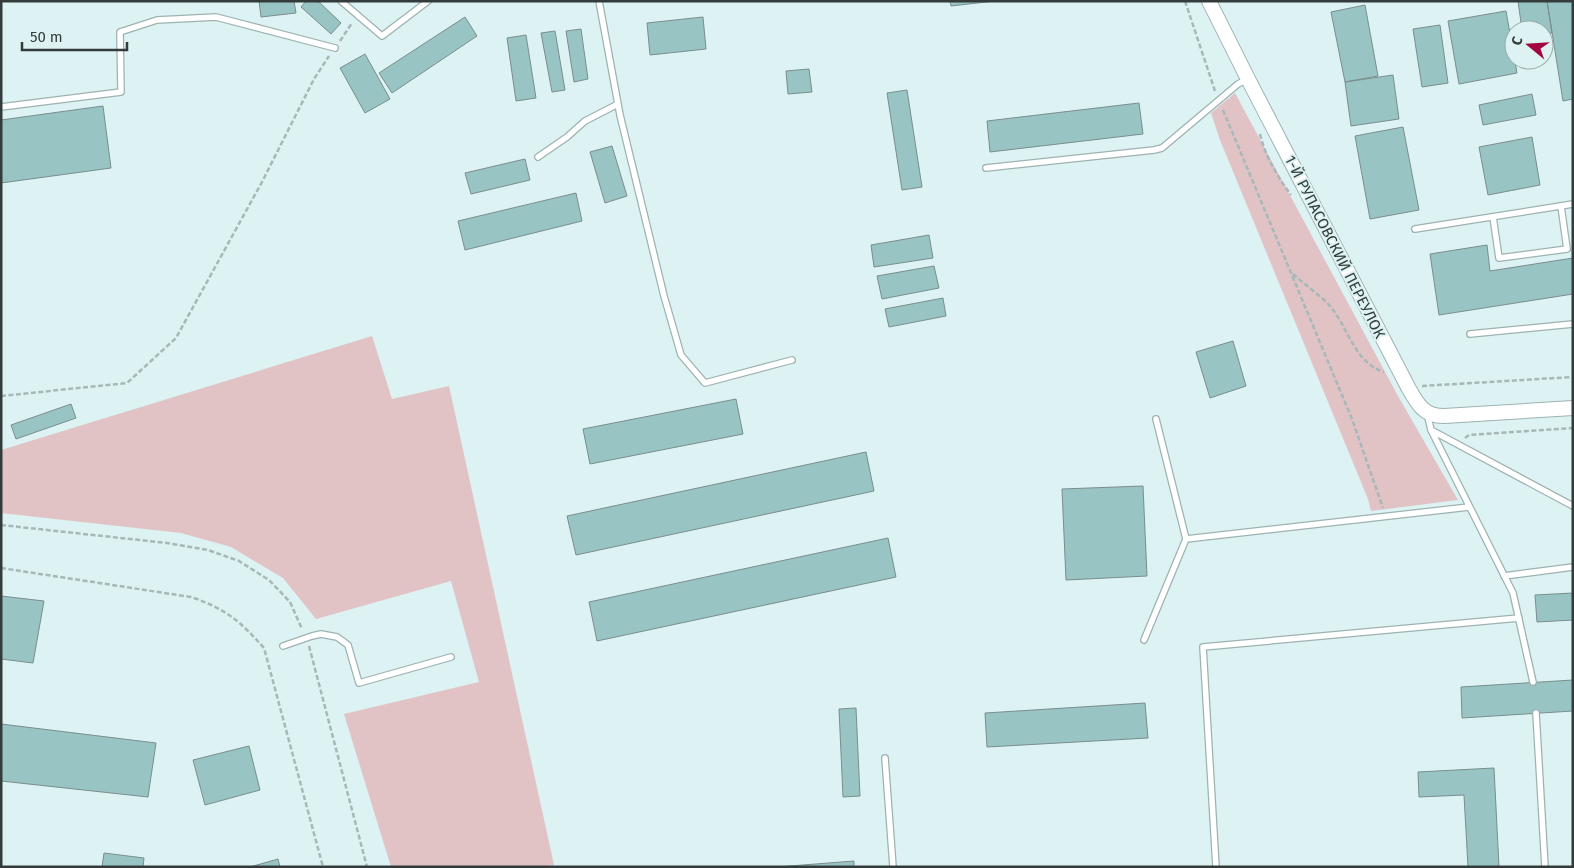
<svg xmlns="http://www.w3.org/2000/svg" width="1574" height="868" font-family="'Fira Sans',sans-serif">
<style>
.green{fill:#e1c3c6}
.building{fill:#99c4c4;stroke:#7a8d8d}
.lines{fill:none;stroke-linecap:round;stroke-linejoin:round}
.service-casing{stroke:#9eb2b2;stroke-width:8}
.tertiary-casing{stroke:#9eb2b2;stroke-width:16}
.path{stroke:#a7b8b8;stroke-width:2.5;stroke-dasharray:5 2.5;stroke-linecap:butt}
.service{stroke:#fff;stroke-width:5.5}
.tertiary{stroke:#fff;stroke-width:14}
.labels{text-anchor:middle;stroke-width:4;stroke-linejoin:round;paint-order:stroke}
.street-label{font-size:15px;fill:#333b3b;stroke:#ddf2f2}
</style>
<rect width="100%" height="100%" fill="#ddf2f2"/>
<path class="green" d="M1235,93l163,303 60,104 -87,11 -3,-12 -148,-359 -9,-27z
M372,336l20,63 57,-13 105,479 -12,2h-151l-47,-153 135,-32 -28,-101 -135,38 -33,-41 -52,-31 -50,-14 -180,-20v-63z"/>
<path class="building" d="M259,1h35l2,12 -35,4z
M306,1h12l23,22 -10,11 -30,-27z
M950,1h45l-44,5z
M1518,1h29l5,32 -8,1v-4h-22z
M1547,1h26v98l-10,2z
M1365,5l13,71 -33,6 -14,-70z
M1506,11l11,62 -58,11 -11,-63z
M465,17l12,19 -85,57 -13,-20z
M703,17l3,32 -56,6 -3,-32z
M1440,25l8,58 -26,4 -9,-58z
M581,29l7,50 -14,3 -8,-51z
M555,31l10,59 -13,2 -11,-59z
M526,35l10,63 -20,3 -9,-63z
M365,54l25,45 -25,14 -25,-45z
M809,69l3,23 -24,2 -2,-23z
M1393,75l6,44 -48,7 -6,-44z
M907,90l15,97 -20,3 -15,-97z
M1532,94l4,21 -53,10 -4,-20z
M1139,103l4,31 -153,18 -3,-31z
M103,106l8,62 -110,15v-63z
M1403,127l16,83 -49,9 -15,-83z
M1532,137l8,48 -52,10 -9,-48z
M612,146l15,50 -22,7 -15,-51z
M525,159l5,21 -59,14 -6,-21z
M576,193l6,28 -117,29 -7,-29z
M929,235l4,23 -59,9 -3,-22z
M1487,245l3,26 83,-13v36l-134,21 -9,-61z
M934,266l5,22 -57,11 -5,-23z
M943,298l3,18 -57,11 -4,-18z
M1233,341l13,45 -36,12 -14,-46z
M736,399l7,35 -153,30 -7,-35z
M71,404l5,14 -60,21 -5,-14z
M866,452l8,39 -298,64 -9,-39z
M1143,486l4,90 -81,4 -4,-91z
M888,538l8,39 -299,64 -8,-39z
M1573,593v27l-36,2 -2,-27z
M1,596l43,5 -11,62 -32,-4z
M1573,680v31l-111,7 -1,-31z
M1145,703l3,35 -161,9 -2,-34z
M856,708l4,88 -17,1 -4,-88z
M1,724l155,19 -8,54 -147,-16z
M249,746l11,44 -55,15 -12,-45z
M1494,768l5,99h-31l-4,-72 -45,2 -1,-25z
M104,853l40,5 -1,9h-41z
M278,859l2,8h-30z
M854,861v6h-77z"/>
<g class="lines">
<defs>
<path id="service" d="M341,1l41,35 46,-35
M599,1l21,114 44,181 17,59 24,28 87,-23
M1,107l120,-15 -1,-60 37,-12 59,-3 119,31
M538,157l29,-20 18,-16 33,-17
M986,168l168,-18 8,-2 76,-64 10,-5
M1493,217l6,41 68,-9 -6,-43
M1415,229l158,-25
M1470,334l103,-10
M1427,413l4,17 82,163 20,89
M1156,419l30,120
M1431,430l142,76
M1504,576l69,-9
M1144,640l42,-101 283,-32
M283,646l29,-10 9,-2 16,3 11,8 11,38 92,-26
M1536,713l9,154
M885,758l8,109
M1216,867l-13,-220 316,-29"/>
<path id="tertiary" d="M1209,1l39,78 161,310c9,16 15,27 35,27l129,-8"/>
</defs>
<use href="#service" class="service-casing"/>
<use href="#tertiary" class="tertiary-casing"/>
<path class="path" d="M1185,1l30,90
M340,41l12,-18
M1223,110l129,309 31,89
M1260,134c5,22 17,42 31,61
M1293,274c12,11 27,21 38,33 18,23 24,56 53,65
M1422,386l151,-9
M1,396l126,-13 49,-45 86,-156 52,-103 15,-23
M1465,438l4,-3 104,-7
M1,525l166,18 41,7 31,11 30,19 21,22 12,27
M1,568l190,29c35,12 49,24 73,51l59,219
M309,646l58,221"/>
<use href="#service" class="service"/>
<use href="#tertiary" class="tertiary"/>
</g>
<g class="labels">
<g class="street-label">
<text transform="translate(1335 247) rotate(63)" y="5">1-Й РУПАСОВСКИЙ ПЕРЕУЛОК</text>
</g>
</g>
<rect width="1574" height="868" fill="none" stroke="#333b3b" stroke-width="5"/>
<g transform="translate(1529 45) rotate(288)"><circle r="24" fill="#ddf2f2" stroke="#99a9a9"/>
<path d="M0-4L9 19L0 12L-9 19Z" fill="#a20640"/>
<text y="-8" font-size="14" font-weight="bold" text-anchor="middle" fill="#333b3b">С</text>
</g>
<path d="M22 42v8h105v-8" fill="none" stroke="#333b3b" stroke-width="2.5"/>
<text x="30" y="42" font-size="15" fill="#333b3b" stroke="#ddf2f2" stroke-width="4" paint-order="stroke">50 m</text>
</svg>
